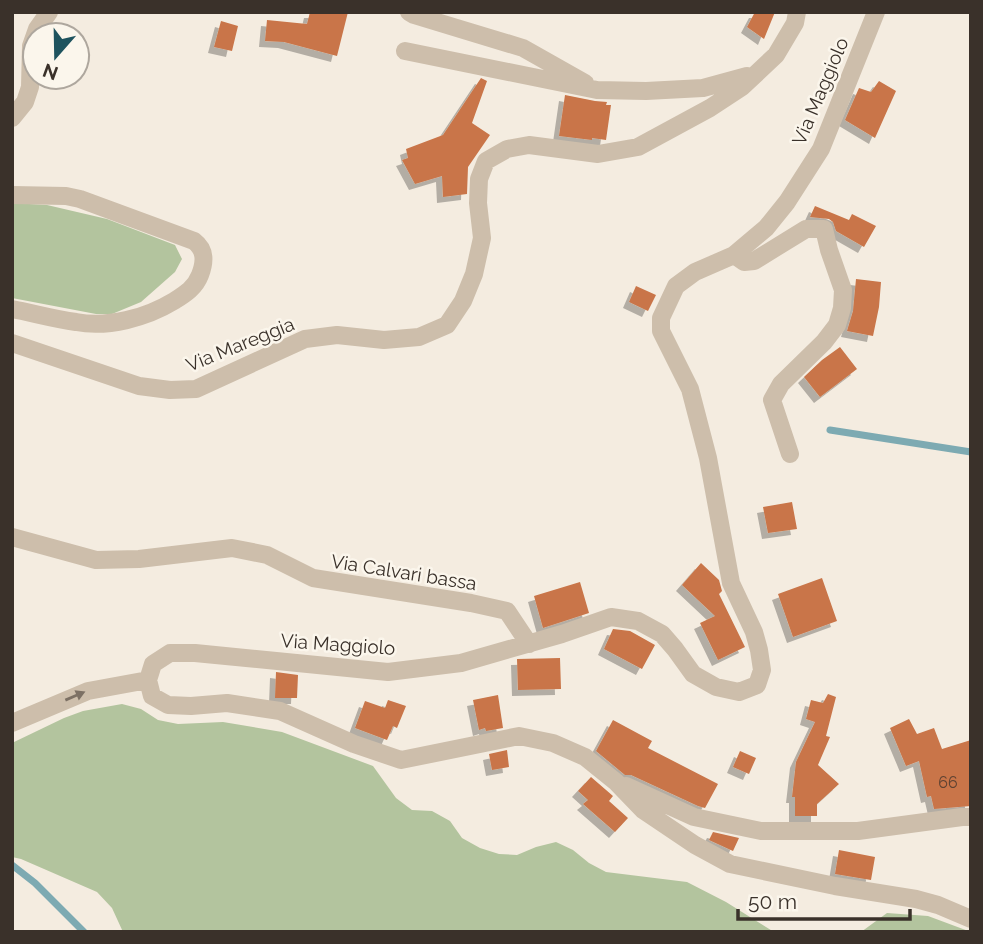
<svg xmlns="http://www.w3.org/2000/svg" width="983" height="944" font-family="Raleway,sans-serif">
<style>
.green{fill:#b3c49e}
.lines{fill:none;stroke-linecap:round;stroke-linejoin:round}
.stream{stroke:#7daab2;stroke-width:7}
.building{fill:#c97548;filter:url(#shadow)}
.minor{stroke:#cdbeab;stroke-width:18}
.oneway{fill:#7c7064}
.labels{text-anchor:middle;stroke-width:5;stroke-linejoin:round;paint-order:stroke}
.number-label{font-size:16px;fill:#5e4232}
.street-label{font-size:19px;fill:#3a312a;stroke:#fbf6ec}
</style>
<defs>
<filter id="shadow"><feDropShadow dx="-6" dy="6" stdDeviation="0" flood-color="#0004"/></filter>
</defs>
<rect width="100%" height="100%" fill="#f4ece0"/>
<path class="green" d="M12,203l35,2 60,14 68,26 7,14 -7,13 -34,30 -29,12h-16l-84,-16z
M122,704l19,5 17,11 20,4 45,-2 59,10 91,34 23,32 16,12 20,1 18,10 12,17 18,10 19,6 18,1 19,-8 20,-5 17,8 16,13 17,9 81,10 39,20 48,30h-651l-11,-24 -15,-16 -76,-33 -9,-2v-114l52,-25 19,-7z
M887,913l41,3 43,16h-110z"/>
<g class="lines">
<path class="stream" d="M830,430l141,22
M12,865l23,18 49,49"/>
</g>
<path class="building" d="M310,12h38l-11,44 -53,-14 -19,-1 2,-21 40,4z
M755,12h20l-11,27 -17,-12z
M221,21l17,5 -6,25 -18,-4z
M481,78l6,3 -15,42 18,12 -22,32 -1,27 -24,3 -1,-21 -27,8 -13,-24 6,-2 -2,-9 37,-14z
M879,81l17,10 -21,47 -30,-18 14,-32 12,4z
M565,95l30,6 12,1 -1,3h5l-5,35 -14,-2v2l-33,-4z
M815,206l34,14 3,-6 24,12 -12,21 -28,-16 -3,-9 -4,-3 -19,-2z
M856,279l25,3 -2,25 -6,29 -26,-5 6,-20z
M636,286l20,9 -8,16 -19,-9z
M840,347l17,22 -37,28 -16,-20 18,-17z
M792,502l5,27 -29,4 -5,-26z
M701,563l18,17 3,11 -3,3 26,53 -27,13 -18,-37 15,-7 -33,-31z
M822,578l15,43 -44,16 -15,-43z
M580,582l9,31 -46,15 -9,-32z
M613,629l17,2 25,14 -13,24 -38,-20z
M560,658l1,31 -43,1 -1,-31z
M276,672l22,3 -1,23h-22z
M828,694l8,3 -10,39 4,1 -12,28 21,19 -22,20v12h-22v-19h-3l4,-35 19,-40 -9,-3 5,-19 12,3z
M498,695l5,33 -17,3 -1,-3 -6,2 -6,-30z
M388,700l18,6 -9,22 -4,-2 -6,14 -32,-12 10,-27 20,7z
M909,719l8,15 17,-6 8,21 29,-9v66l-37,3 -3,-13 -4,1 -8,-36 -13,5 -16,-38z
M613,720l39,21 -4,7 70,36 -13,24 -7,-2 -67,-31h-6l-29,-24z
M507,750l2,17 -17,3 -3,-16z
M740,751l16,7 -7,16 -16,-7z
M591,777l22,19 -4,5 19,17 -13,14 -32,-28 5,-4 -10,-9z
M713,832l26,6 -6,13 -24,-11z
M839,850l36,7 -4,23 -36,-6z"/>
<g class="lines">
<path class="minor" d="M409,12l5,3 109,33 62,35
M876,12l-55,137 -34,53 -21,26 -32,27 -39,17 -19,14 -15,32v13l29,58 18,69 23,125 23,49 5,18 3,20 -5,15 -18,7 -23,-5 -23,-13 -18,-25 -13,-15 -24,-13 -27,-4 -49,17 -101,29 -73,9 -193,-19h-25l-17,11 -5,16 4,16 16,9 23,1 36,-3 53,8 74,33 47,16 118,-24 34,7 32,14 31,25 27,28 52,35 35,19 105,22 81,13 22,6 33,14
M405,51l192,39 49,1 57,-3 44,-12
M12,118l13,-16 5,-15 1,-41 6,-17 12,-17
M12,195l54,1 14,3 114,42c12,9 11,21 6,34 -5,13 -15,19 -26,26 -28,17 -66,27 -98,21 -22,-3 -43,-9 -64,-13
M734,255l10,7 10,-1 52,-32h18l5,21 14,40 -1,18 -5,17 -13,17 -43,42 -9,16 18,54
M12,343l127,43 31,4 26,-1 109,-50 32,-4 47,5 35,-3 28,-12 16,-24 11,-27 8,-36 -4,-35 1,-24 7,-18 21,-12 22,-4 69,9 40,-7 72,-39 32,-21 34,-32 19,-32 2,-11
M12,537l84,23 43,-1 93,-11 35,7 46,23 158,25 36,8 22,33
M12,723l76,-32 60,-11
M626,786l68,31 67,14h97l104,-14h9"/>
</g>
<defs><path id="oneway-solid" d="M-6-.8H1V-3.2L6.5 0L1 3.2V.8H-6Z" transform="scale(1.75)"/></defs>
<use class="oneway" href="#oneway-solid" transform="translate(75 696) rotate(-23)"/>
<g class="labels">
<g class="number-label">
<text x="948" y="788">66</text>
</g>
<g class="street-label">
<text transform="translate(820 91) rotate(-67)" y="7">Via Maggiolo</text>
<text transform="translate(240 344) rotate(-22)" y="7">Via Mareggia</text>
<text transform="translate(404 572) rotate(9)" y="7">Via Calvari bassa</text>
<text transform="translate(338 644) rotate(4)" y="7">Via Maggiolo</text>
</g>
</g>
<rect width="983" height="944" fill="none" stroke="#3a312a" stroke-width="28"/>
<g transform="translate(56 56) rotate(200)"><circle r="33" fill="#fbf6ec" stroke="#aea79e" stroke-width="2"/>
<path d="M0-5L12 26L0 18L-12 26Z" fill="#1e535e"/>
<text y="-10" font-size="19" font-weight="bold" text-anchor="middle" fill="#3a312a">N</text>
</g>
<path d="M738 909v10h172v-10" fill="none" stroke="#3a312a" stroke-width="3.5"/>
<text x="748" y="909" font-size="21" fill="#3a312a" stroke="#fbf6ec" stroke-width="5" paint-order="stroke">50 m</text>
</svg>
